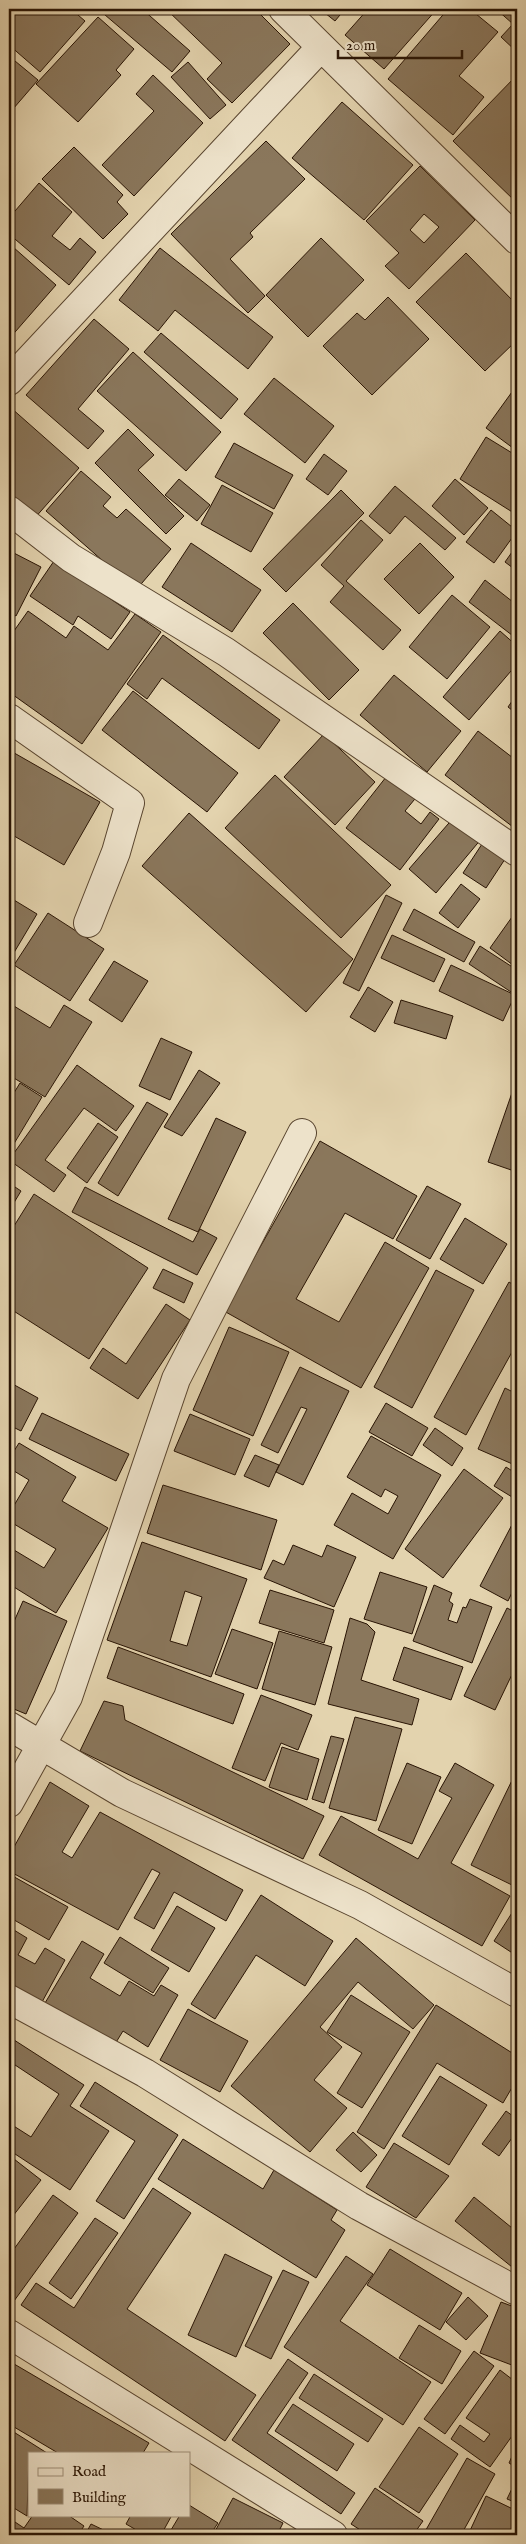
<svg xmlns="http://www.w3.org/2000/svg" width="526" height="2544" font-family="'IM FELL English',serif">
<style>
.building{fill:#8a775c;stroke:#291404;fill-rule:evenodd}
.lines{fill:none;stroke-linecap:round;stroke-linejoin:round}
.minor-casing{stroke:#58442e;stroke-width:30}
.minor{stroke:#ede2ca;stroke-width:28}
</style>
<rect width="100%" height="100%" fill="#e3d3ae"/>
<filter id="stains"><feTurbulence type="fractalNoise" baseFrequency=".004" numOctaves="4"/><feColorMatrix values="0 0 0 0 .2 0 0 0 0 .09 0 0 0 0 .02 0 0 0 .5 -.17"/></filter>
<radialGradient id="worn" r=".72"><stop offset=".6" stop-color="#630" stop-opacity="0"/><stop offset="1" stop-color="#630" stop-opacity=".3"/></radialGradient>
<path class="building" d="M11,9h60l14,12 -45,51 -31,-27v-34z
M98,9h44l48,42 -18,21z
M166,9h89l35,35 -58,59 -25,-24 15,-16z
M320,9h25l-10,12z
M368,9h69l-53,60 -39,-34z
M448,9h22l28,23 -39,44 25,21 -31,38 -65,-56z
M496,9h21v43l-16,-15 12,-13z
M98,17l36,32 -18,21 5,5 -43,47 -42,-38z
M9,56l29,24 -25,29 -4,-3z
M188,62l38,43 -16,14 -39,-42z
M153,75l50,48 -69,73 -32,-31 52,-54 -18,-17z
M517,75v128l-64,-62z
M342,102l71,63 -49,55 -72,-62z
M266,141l39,38 -55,54 3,4 -23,22 35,37 -17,17 -77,-79z
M74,147l49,48 -6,7 11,12 -25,25 -61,-60z
M420,166l55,54 -66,69 -24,-23 14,-13 -33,-32zM424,214l15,13 -15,16 -14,-13z
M39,183l33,29 -20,24 18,14 10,-12 16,14 -27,33 -60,-51v-16z
M321,238l43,42 -56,57 -42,-42z
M13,247l43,38 -47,54v-88z
M160,248l113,89 -25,32 -73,-59 -17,21 -39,-31z
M466,253l51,52v35l-32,31 -69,-69z
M388,297l41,42 -57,56 -49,-49 34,-33 8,7z
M94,319l35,30 -51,60 26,22 -16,18 -62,-54z
M161,333l77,66 -17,20 -77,-67z
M133,352l88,80 -35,39 -89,-80z
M274,378l60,48 -29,37 -61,-49z
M517,385v66l-31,-23z
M10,407l69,61 -46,52 -24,-22z
M128,429l26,26 -16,15 46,46 -18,18 -71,-71z
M486,437l31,19v59l-57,-36z
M234,443l59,32 -19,34 -59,-32z
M324,454l23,17 -19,24 -22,-16z
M81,471l30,26 -8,9 14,12 9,-9 45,40 -35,41 -90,-79z
M179,479l31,26 -13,16 -32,-26z
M455,479l33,29 -24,27 -32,-29z
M222,485l51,28 -22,39 -50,-28z
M395,486l61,52 -11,12 -40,-34 -15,18 -21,-18z
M341,490l23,23 -78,79 -23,-23z
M491,510l26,21 -23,32 -28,-21z
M361,520l22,20 -37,41 55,49 -18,20 -53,-48 14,-16 -23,-21z
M191,543l70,47 -29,42 -70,-45z
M420,543l34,34 -35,37 -35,-35z
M517,545v26l-12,-9z
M10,551l31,16 -25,49 -7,-4z
M54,561l76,51 -19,27 -33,-23 -5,9 -43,-29z
M485,580l28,22 4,-5v42l-48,-37z
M452,595l38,32 -43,52 -38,-32z
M293,603l66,67 -30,30 -66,-67z
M28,611l38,27 8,-12 34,24 27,-36 26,18 -79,112 -73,-52v-54z
M500,631l17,15v18l-48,56 -26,-23z
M163,635l117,85 -21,29 -97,-71 -15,21 -20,-15z
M394,675l67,56 -34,41 -67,-57z
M133,691l105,82 -31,39 -105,-82z
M517,694v20l-9,-7z
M478,731l39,30v69l-72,-55z
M324,734l51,48 -40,43 -51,-48z
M9,750l91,52 -36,63 -55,-32z
M390,772l29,22 -14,17 16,13 9,-12 9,7 -39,51 -54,-42z
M275,775l116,110 -50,53 -116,-110z
M189,813l164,146 -47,53 -164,-146z
M455,816l27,22 -46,55 -27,-24z
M484,841l23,15 -21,32 -23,-15z
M461,884l19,15 -22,29 -19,-15z
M386,895l16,8 -43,88 -16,-8z
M9,897l28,17 -28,47z
M414,909l61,33 -11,20 -61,-32z
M517,910v58l-27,-20z
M48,913l56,36 -34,52 -56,-36z
M392,935l53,24 -11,23 -53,-24z
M480,946l37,24v19l-3,5 -45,-30z
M114,961l34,20 -26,41 -33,-22z
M451,965l64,30 -12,26 -64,-30z
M368,987l25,15 -18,30 -25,-15z
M401,1000l52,16 -7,23 -52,-16z
M9,1003l41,25 14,-23 28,17 -47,75 -36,-22z
M161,1038l31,14 -22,48 -31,-14z
M77,1065l57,41 -18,25 -32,-23 -39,52 21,15 -12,17 -45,-32z
M199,1070l21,13 -38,53 -18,-9z
M20,1083l22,14 -33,55v-51z
M514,1087l3,1v84l-29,-10z
M147,1102l21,12 -50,82 -20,-13z
M216,1118l30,14 -48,100 -30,-13z
M98,1123l20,14 -31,46 -20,-15z
M320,1141l97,55 -24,43 -48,-26 -49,86 43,23 46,-80 44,26 -68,120 -137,-77z
M9,1183l12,8 -12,20z
M427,1186l34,18 -31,55 -34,-19z
M85,1187l108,55 7,-13 17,9 -20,37 -125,-63z
M34,1194l114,74 -59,91 -80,-51v-74z
M465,1218l42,26 -24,40 -43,-25z
M163,1269l30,14 -9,20 -31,-15z
M436,1270l38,20 -62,118 -38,-21z
M509,1282l8,5v56l-51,92 -32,-18z
M166,1304l24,16 -52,79 -48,-31 13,-20 23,16z
M229,1327l60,25 -36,84 -60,-26z
M300,1367l49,24 -46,94 -27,-13 31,-63 -6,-2 -23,46 -17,-8z
M517,1374v11l-5,-2z
M9,1382l29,16 -17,33 -12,-6z
M505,1388l12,6v72l-39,-17z
M386,1403l42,25 -16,28 -43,-24z
M42,1413l87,41 -13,27 -87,-42z
M190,1414l60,25 -15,36 -61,-24z
M435,1428l28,20 -11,18 -29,-21z
M371,1436l70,39 -48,84 -59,-34 18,-32 36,21 10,-18 -13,-7 -4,8 -34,-20z
M19,1443l57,34 -14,24 46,27 -52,85 -47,-29v-37l35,21 12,-19 -47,-28v-7l20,-34 -20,-12v-9z
M255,1455l24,10 -10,22 -25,-11z
M506,1467l11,7v26l-23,-14z
M464,1469l39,29 -60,80 -38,-29z
M163,1485l114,35 -16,50 -114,-37z
M517,1515v67l-9,19 -28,-15z
M142,1542l105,37 -36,98 -104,-37zM185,1591l17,6 -15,49 -17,-5z
M293,1545l29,12 5,-12 29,12 -22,50 -70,-29 9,-18 11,5z
M380,1572l47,15 -15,47 -48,-15z
M434,1585l18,8 -3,8 4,3 -5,16 9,3 6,-16 3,1 4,-9 22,8 -20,56 -59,-22z
M270,1590l64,20 -10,33 -65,-20z
M23,1601l44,20 -41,93 -17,-7v-74z
M507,1608l10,5v51l-22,46 -31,-14z
M350,1618l17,6 8,8 -14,48 58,19 -7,26 -84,-21z
M232,1629l41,14 -16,46 -42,-15z
M279,1631l53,16 -17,58 -53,-16z
M118,1647l126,47 -11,30 -126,-46z
M404,1647l59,20 -12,33 -58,-20z
M261,1695l51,20 -14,35 -17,-7 -16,38 -33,-13z
M104,1701l19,5 2,14 199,96 -21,43 -223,-108z
M355,1717l47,12 -26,92 -47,-13z
M331,1736l13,3 -20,64 -12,-4z
M282,1747l37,12 -12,41 -38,-13z
M407,1763l34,14 -29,67 -34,-14z
M455,1763l39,22 -43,78 59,33 -28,50 -163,-91 22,-39 77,43 34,-61 -13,-7z
M517,1770v110l-3,6 -43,-21z
M50,1782l39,24 -27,46 10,6 28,-46 143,78 -17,31 -52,-29 -20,37 -20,-11 26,-45 -8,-4 -34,61 -109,-59v-15z
M9,1874l59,33 -19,33 -40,-23z
M261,1895l72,46 -28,45 -49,-31 -41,64 -24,-15z
M517,1905v51l-23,-15z
M177,1906l38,22 -26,44 -38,-22z
M9,1927l18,11 -9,17 17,9 10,-16 20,12 -23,42 -33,-19z
M120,1937l49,31 -16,25 -49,-30z
M356,1938l78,67 -21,24 -55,-47 -38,45 22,20 -28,33 33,28 -37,44 -79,-66z
M82,1941l22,13 -14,24 30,18 9,-15 25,15 7,-11 17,10 -30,52 -25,-16 -8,13 -70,-41z
M351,1995l59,37 -48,76 -25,-15 25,-40 -35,-21z
M436,2005l81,51v23l-14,24 -66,-40 -53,86 -27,-17z
M188,2009l60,32 -28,51 -60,-32z
M11,2038l73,47 -14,21 39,25 -39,59 -61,-40v-27l22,14 28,-43 -50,-33v-20z
M440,2076l47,29 -38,60 -47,-29z
M95,2082l83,53 -54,84 -28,-18 39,-60 -55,-35z
M506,2111l11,8v12l-18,25 -17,-12z
M353,2132l24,23 -16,17 -25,-22z
M183,2139l80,50 11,-19 63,40 -6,10 14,10 -29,48 -158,-99z
M394,2143l55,33 -33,42 -50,-31z
M14,2159l27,21 -32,41v-55z
M153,2188l38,25 -64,96 129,86 -31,46 -204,-136 15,-22 38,25z
M53,2195l25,18 -64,88 -5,-4v-41z
M474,2197l43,35v39l-62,-50z
M95,2218l23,15 -47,66 -22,-16z
M390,2249l72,44 -22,37 -73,-45z
M225,2254l47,23 -36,80 -48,-22z
M346,2256l27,18 -33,47 91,61 -28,43 -119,-78z
M283,2270l26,12 -38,77 -26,-13z
M468,2297l20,19 -22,24 -20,-18z
M501,2302l16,6v59l-37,-14z
M419,2325l42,26 -19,33 -43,-26z
M474,2351l20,15 -49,68 -21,-15z
M288,2359l20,14 -41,60 88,60 -14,21 -109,-74z
M9,2361l140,82 -6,10h-85l-49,-29z
M500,2370l17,13v46l-27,38 -39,-28 9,-14 24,17 6,-8 -24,-16z
M314,2374l69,45 -15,23 -69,-44z
M293,2404l61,40 -17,27 -62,-40z
M419,2427l39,27 -39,59 -40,-26z
M9,2429l38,24h-18l-2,63 -18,-11z
M517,2445v23l-8,-5z
M467,2458l28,16 -34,61h-38z
M517,2478v25l-10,-4z
M375,2488l48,33 -10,14h-45l-17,-11z
M486,2496l31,15v13l-5,11h-44z
M233,2498l50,25 -6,12h-64z
M189,2505l29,18 -8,12h-42l12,-20h9z
M33,2515h35l16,11 -6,9h-69v-17l15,10z
M131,2515h41l-11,20h-16l-19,-11z
M91,2524l23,11h-29z"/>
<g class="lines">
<defs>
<path id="minor" d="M283,9l234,231
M9,381l312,-334
M9,510l62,48 155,94 291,200
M9,718l121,85 -14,49 -28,71
M9,1726l113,67 238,112 157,88
M9,1803l59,-106 108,-318 126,-246
M9,1999l136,74 214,133 158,85
M9,2334l324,201"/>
</defs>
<use href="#minor" class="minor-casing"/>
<use href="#minor" class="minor"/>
</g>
<rect width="526" height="2544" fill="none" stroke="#e3d3ae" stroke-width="30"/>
<rect x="10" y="10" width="506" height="2524" fill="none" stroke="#291404" stroke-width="2.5"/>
<rect x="15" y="15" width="496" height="2514" fill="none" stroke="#291404"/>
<rect x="28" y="2452" width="162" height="65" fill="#ede2ca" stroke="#9f907b"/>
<rect x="38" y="2468" width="25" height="8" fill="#ede2ca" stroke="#9f907b"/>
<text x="72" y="2476" font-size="15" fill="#291404">Road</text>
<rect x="38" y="2489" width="25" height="15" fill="#8a775c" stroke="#9f907b"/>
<text x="72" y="2502" font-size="15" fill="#291404">Building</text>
<path d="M338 50v8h124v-8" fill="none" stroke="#291404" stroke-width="2.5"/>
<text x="346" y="50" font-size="15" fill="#291404" stroke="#ede2ca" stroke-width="4" paint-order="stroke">20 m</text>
<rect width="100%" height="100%" filter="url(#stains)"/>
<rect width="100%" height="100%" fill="url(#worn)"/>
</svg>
